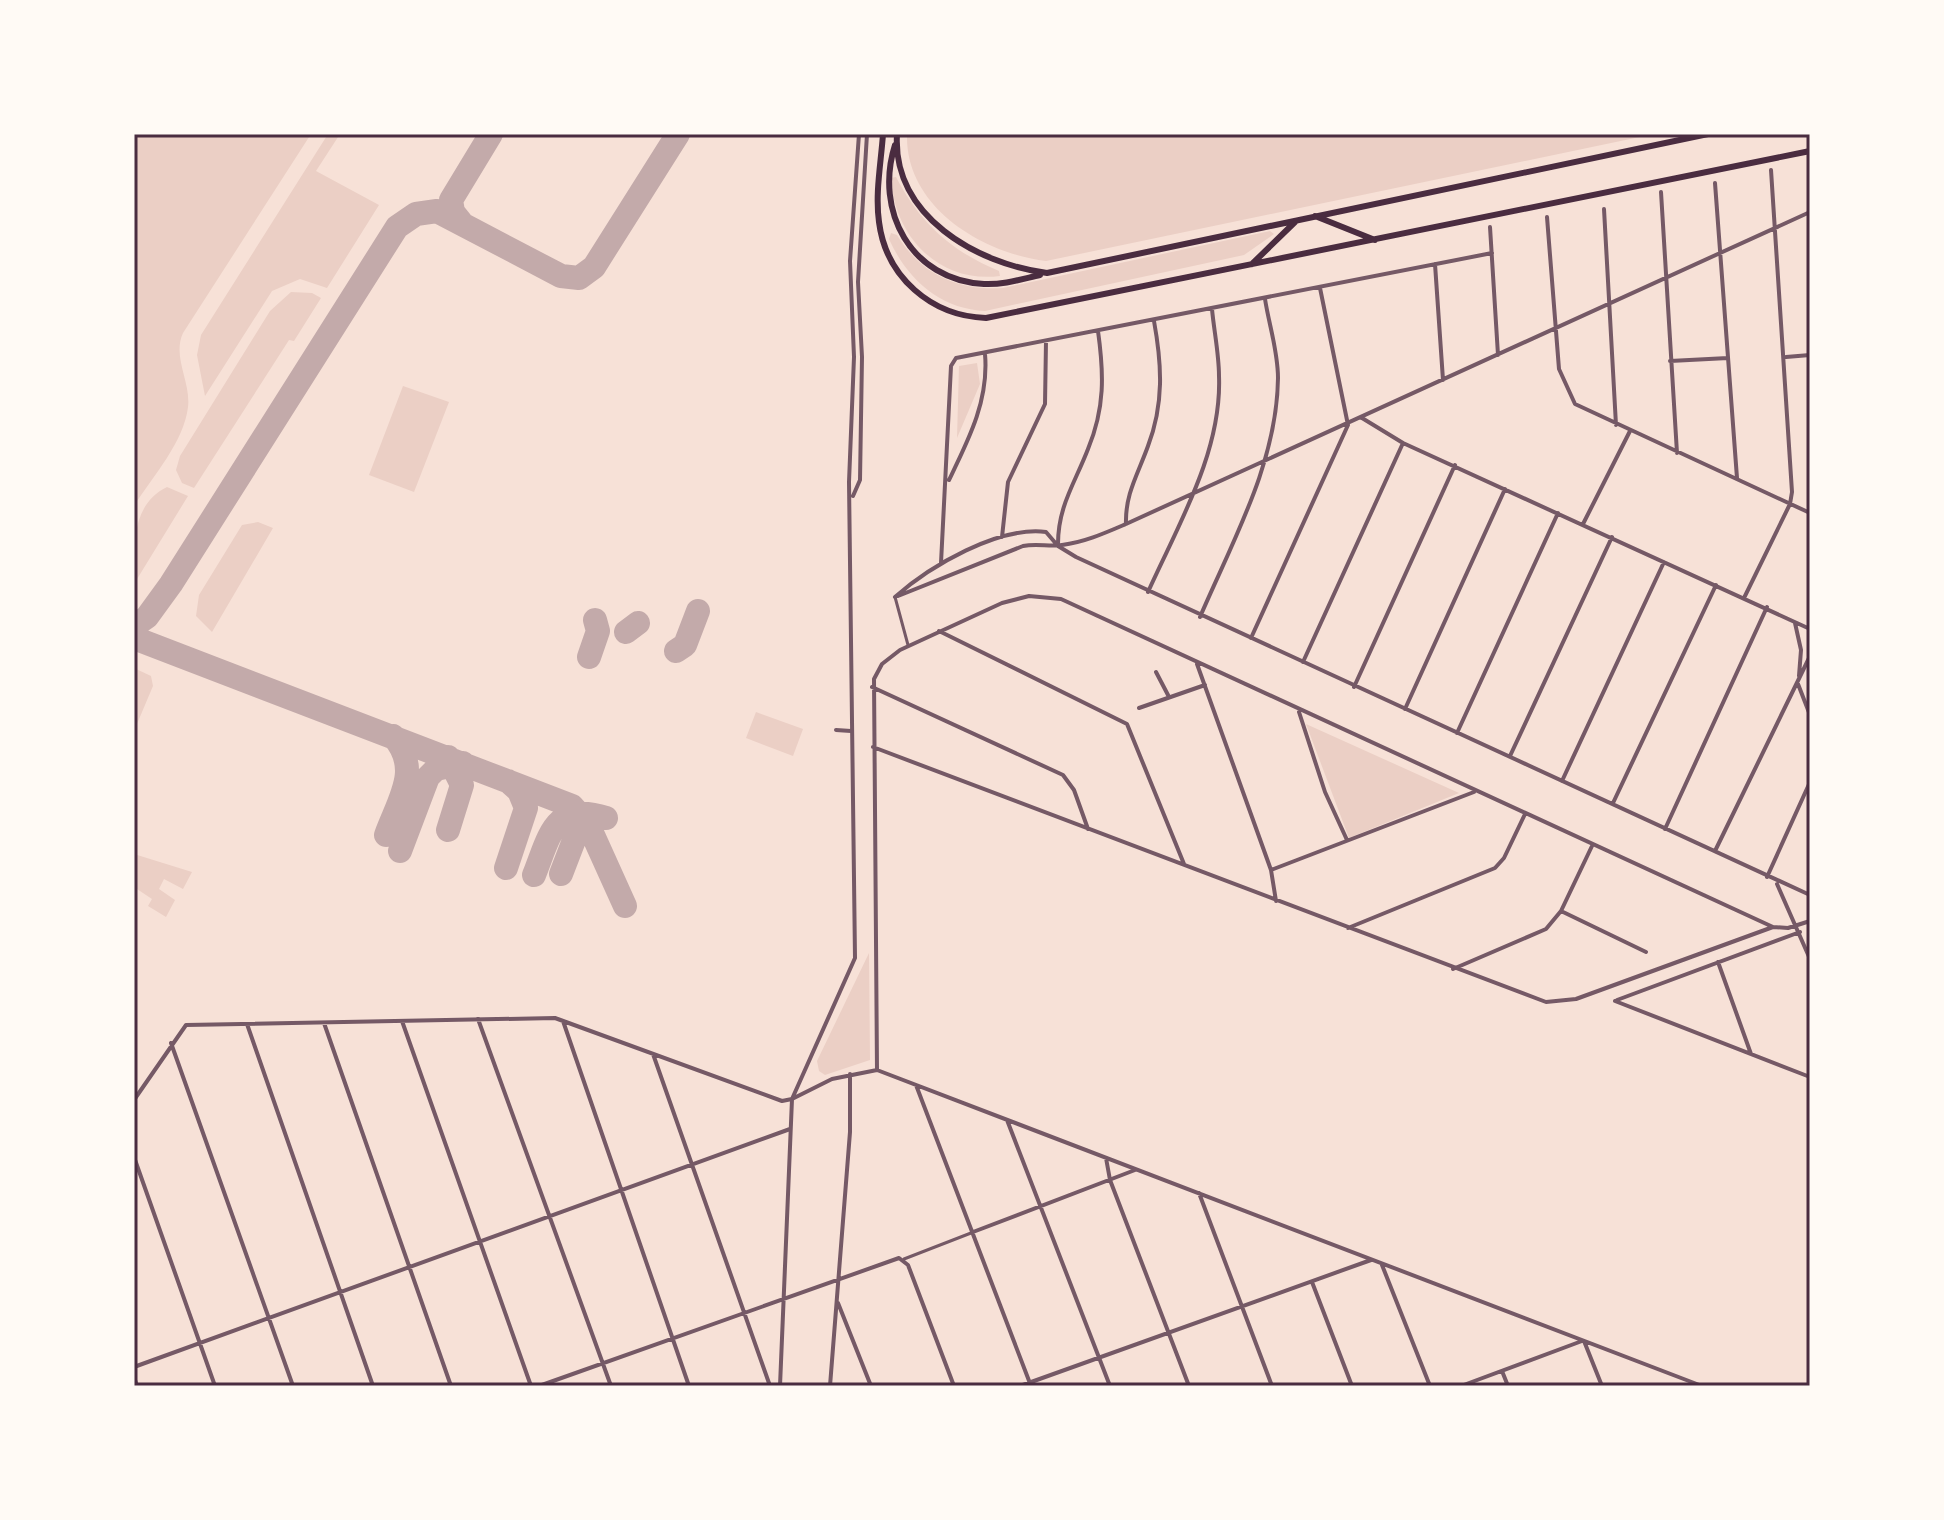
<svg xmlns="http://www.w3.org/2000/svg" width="1944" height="1520" font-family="'PT Sans Narrow',sans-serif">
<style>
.green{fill:#ebcfc5}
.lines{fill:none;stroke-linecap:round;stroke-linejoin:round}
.taxiway{stroke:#c3aaaa;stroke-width:24}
.pedestrian{stroke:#755966;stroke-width:3}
.minor{stroke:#755966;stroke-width:4}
.primary{stroke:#4a2c40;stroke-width:6}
.neatline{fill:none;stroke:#4a2c40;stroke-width:3}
</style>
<rect width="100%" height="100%" fill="#f7e1d7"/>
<path class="green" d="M136,134h175l-128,199c-11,24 8,49 5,74 -4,35 -35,69 -54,99z
M328,134h12l-24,37 63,34 -52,83 -27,-9 -28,12 -67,105 -8,-41 4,-20z
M907,134h747l-608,127c-64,-8 -141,-54 -139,-127z
M896,177c24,46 55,74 103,94l1,5c-61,8 -106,-40 -109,-98z
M1270,231l4,3 -30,21 -259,56c-45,-2 -78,-32 -96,-72l2,-6 6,2c24,39 60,56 106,53z
M291,292l21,1 9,5 -27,43 -5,-1 -95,148 -12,-5 -6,-13 4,-14 90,-145z
M977,363l3,21 -23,54 2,-72z
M403,386l46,16 -35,90 -45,-17z
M167,487l21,9 -54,88c0,-35 -4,-79 33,-97z
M258,522l15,6 -61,104 -16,-16 3,-21 43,-70z
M134,668l17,8 2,10 -19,45z
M756,712l47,17 -10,27 -47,-18z
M1306,724l153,69 -110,45z
M134,854l58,18 -9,17 -19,-10 -5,10 16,11 -9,17 -18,-11 4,-7 -18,-12z
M869,953l1,107 -45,15 -6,-4 -2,-10z"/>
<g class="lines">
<path class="taxiway" d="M461,222l-8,-10 -2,-12 40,-66
M134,626l13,-9 24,-33 226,-357 19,-13 21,-3 124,65 18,2 15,-11 84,-133
M626,632l12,-9
M134,638l438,168 16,18 37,82
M676,651l9,-6 13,-34
M589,657l9,-26 -3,-11
M448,757l14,28 -14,45
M386,835c13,-36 36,-66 7,-99
M400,851l28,-74 8,-8 27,-6
M506,868l20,-60 -7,-17 -11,-10
M561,874l15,-39 -9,-28
M534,875c16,-40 20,-74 72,-57"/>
<path class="pedestrian" d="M895,597l13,48
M904,1259l67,-26"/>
<path class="minor" d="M1715,183l22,295
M1661,192l16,261
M1604,209l12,216
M1547,217l12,152 16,35 235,109
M1490,227l8,128
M1435,264l8,116
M1786,357l24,-2
M1670,361l58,-3
M1362,418l41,25 407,186
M949,480c20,-41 40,-80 36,-126
M853,496l7,-16 2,-123 -4,-75 9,-148
M1126,524c-1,-30 12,-50 22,-78 16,-42 14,-81 6,-125
M1583,524l47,-93
M1002,537l6,-55 37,-78 1,-63
M1058,544c0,-38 17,-61 30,-95 17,-41 16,-75 10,-118
M941,563l10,-197 5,-8 536,-105
M1148,592c30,-67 74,-140 71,-216 0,-22 -5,-45 -7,-67
M898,596l125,-50c14,-3 26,1 39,-1 23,-3 43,-12 64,-21l684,-312
M895,597c35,-31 103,-71 151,-65l12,14 18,11 734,338
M1744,598l46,-94 2,-12 -21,-322
M1200,617c33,-77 77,-154 78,-239 0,-27 -9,-53 -13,-79
M1795,623l6,27 -2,26
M939,631l188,93 57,140
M1251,638l97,-213 -28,-137
M1303,662l100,-219
M1197,664l74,206 5,31
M1156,672l12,23
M1798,684l12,31
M872,687l191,88 11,15 14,39
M1354,687l101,-222
M1139,708l66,-23
M1405,709l100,-220
M1299,712l26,80 22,48
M836,730l15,1
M1457,733l101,-220
M873,747l673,255 30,-3 197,-72 15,1 22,-7
M1510,756l102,-219
M1562,781l102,-219
M1613,803l103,-218
M1665,829l102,-222
M1715,851l95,-195
M1271,870l203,-78
M1767,877l43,-95
M1777,884l33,75
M1561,911l85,41
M1348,928l147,-60 9,-10 21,-44
M1718,962l33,92
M1453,969l93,-40 15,-18 31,-65
M1617,1000l183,-68
M1615,1001l195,76
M478,1019l133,367
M402,1021l129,365
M563,1021l126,365
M324,1023l127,363
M247,1024l126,362
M171,1043l122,343
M653,1054l117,332
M877,1070l-3,-391 8,-15 18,-14 102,-47 27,-7 32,3 712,328
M916,1085l115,301
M134,1100l52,-75 369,-7 227,83 10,-2 40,-20 45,-9 825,316
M1007,1120l103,266
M134,1157l81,229
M1106,1158l4,22 79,206
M1199,1193l73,193
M973,1232l162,-62
M1382,1265l48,121
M1312,1282l40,104
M838,1303l33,83
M1584,1341l18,45
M134,1367l656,-238
M1502,1371l6,15
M134,1377l3,9
M539,1386l360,-128 9,7 46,121
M780,1386l12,-287 63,-141 -6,-476 5,-125 -4,-96 9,-127
M830,1386l20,-254v-58
M1020,1386l351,-126
M1461,1386l121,-45"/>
<path class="primary" d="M883,134c-2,29 -8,59 -4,88 7,55 52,94 107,96l824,-167
M897,134c-5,82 80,130 150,139l661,-139
M895,145c-21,66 16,135 89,139 19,1 38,-5 56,-9
M1315,216l60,24
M1252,264l43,-42"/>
</g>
<rect width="1944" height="1520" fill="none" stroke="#fffaf5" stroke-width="272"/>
<rect x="136" y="136" width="1672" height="1248" class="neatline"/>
</svg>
